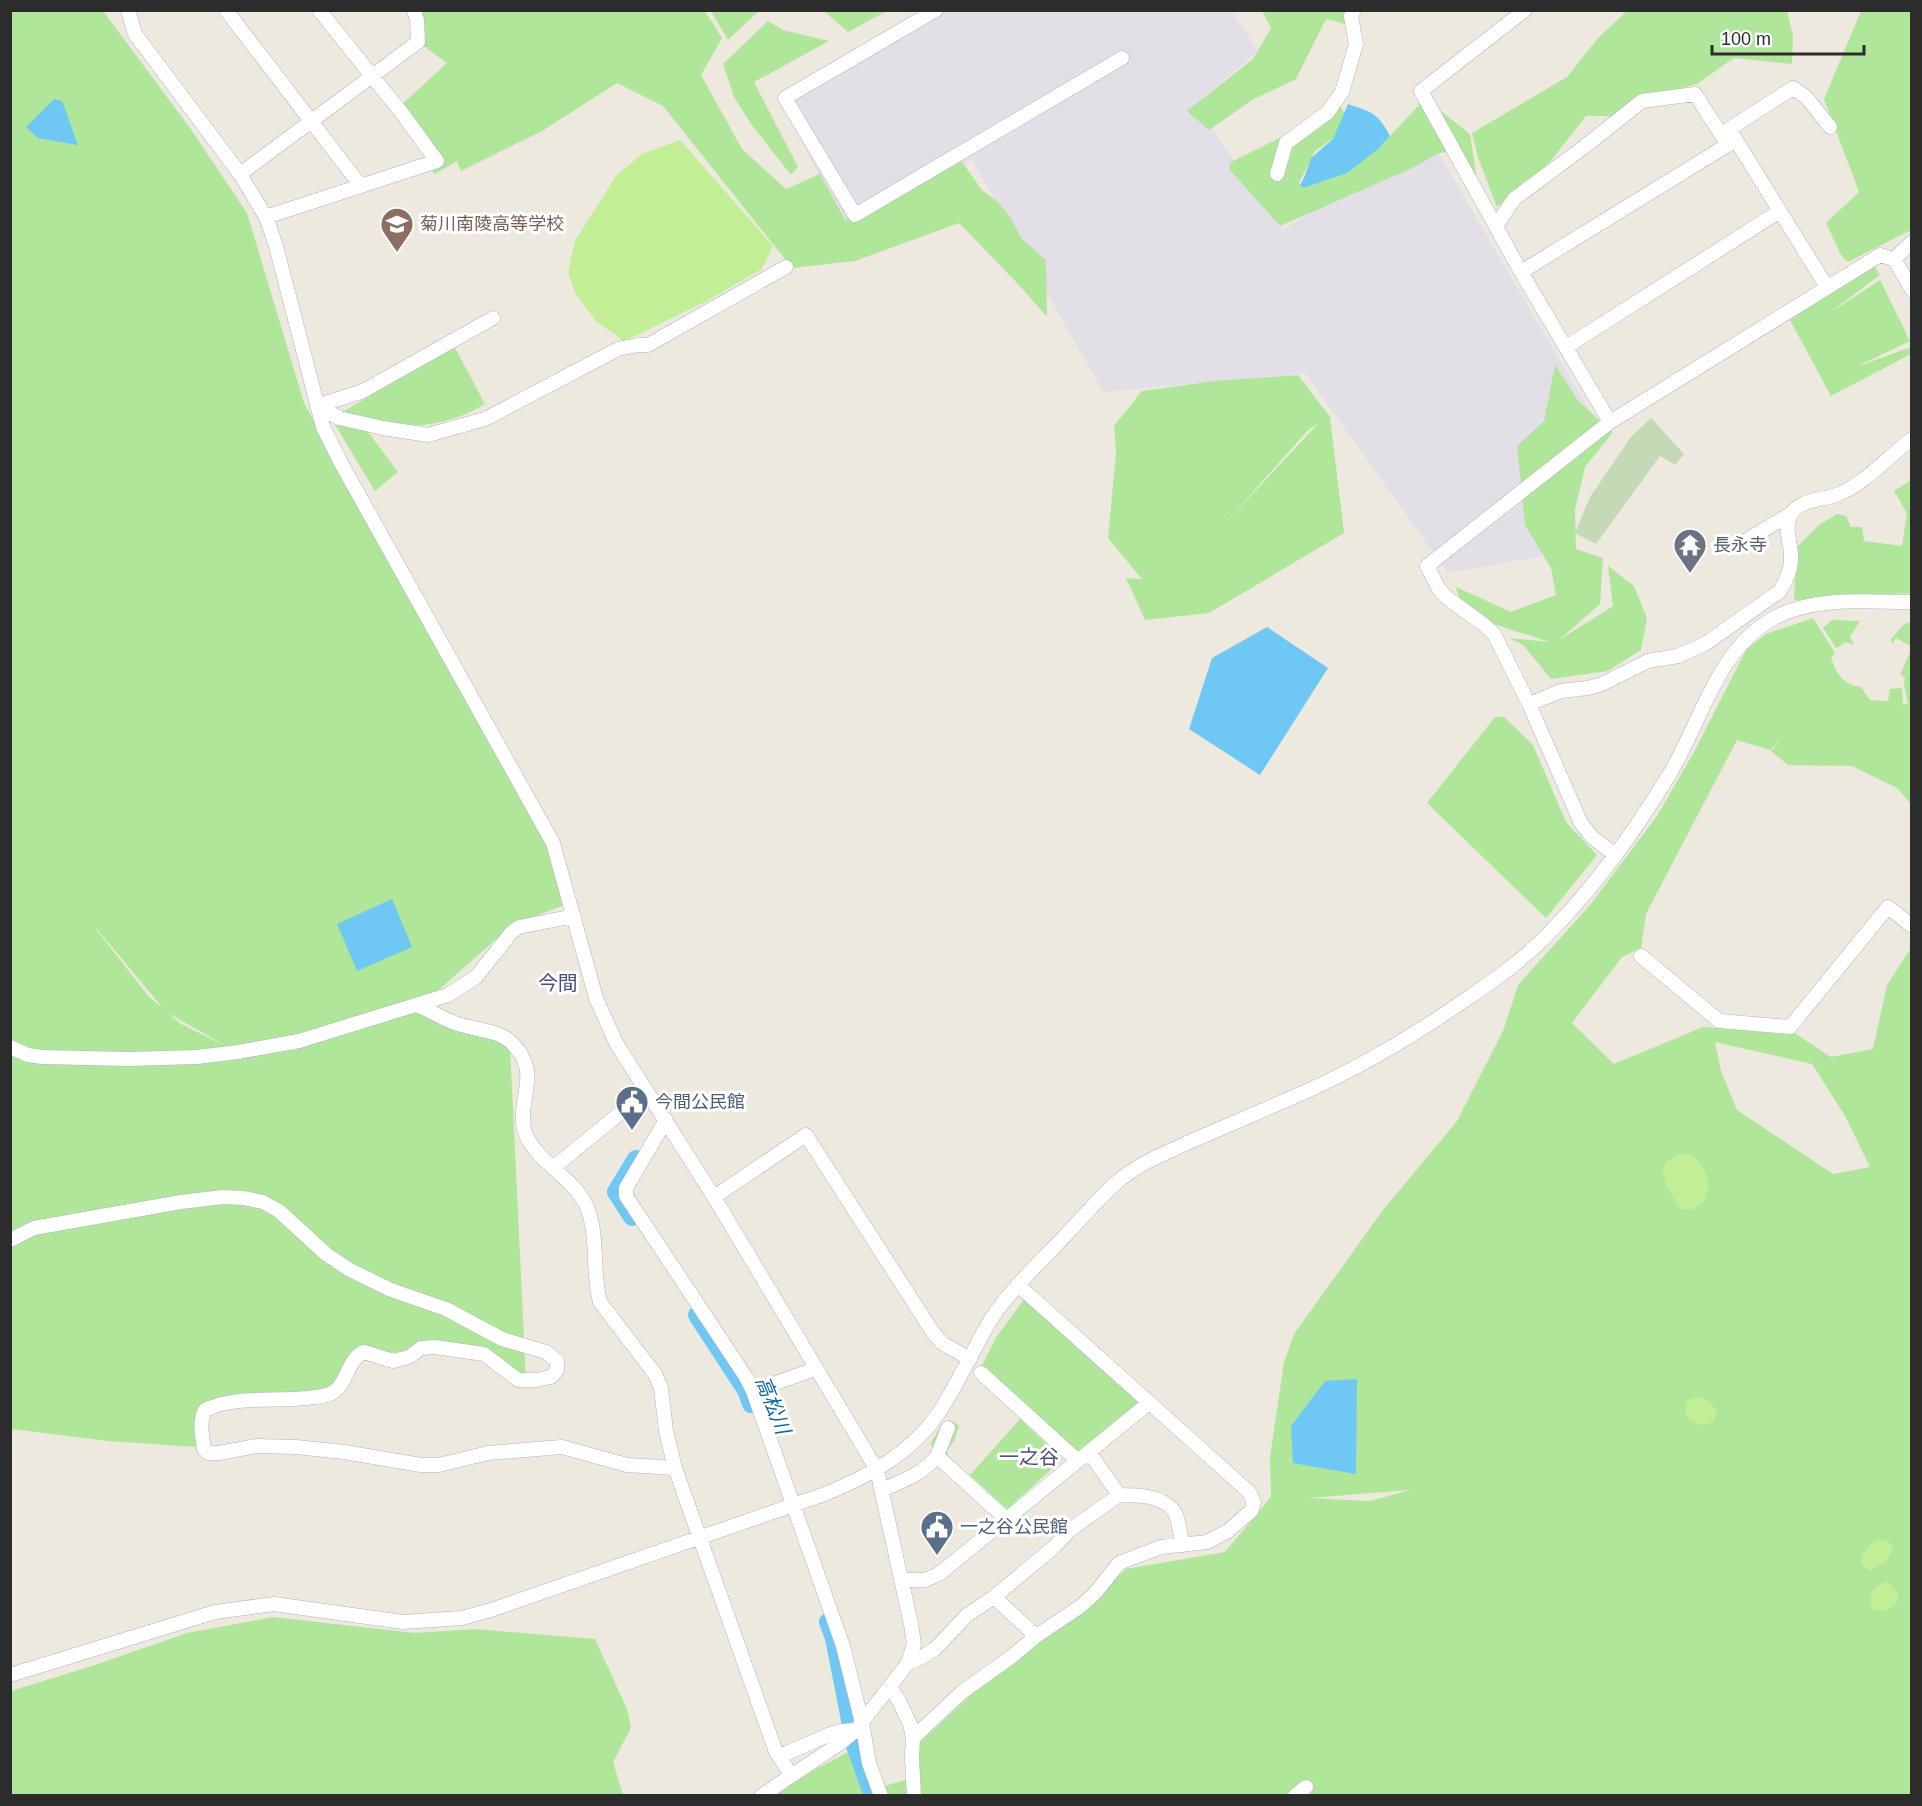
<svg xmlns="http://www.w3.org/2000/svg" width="1922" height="1806" font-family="Arial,'Noto Sans JP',sans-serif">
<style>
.industrial{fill:#e2dfe7}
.green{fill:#afe69a;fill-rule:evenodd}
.cemetery{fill:#c4d9b5}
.pitch{fill:#c2ee95}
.water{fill:#6fc7f3}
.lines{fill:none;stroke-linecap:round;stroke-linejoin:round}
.river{stroke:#6fc7f3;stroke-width:18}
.minor-casing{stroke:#b2b4c0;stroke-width:15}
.minor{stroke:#fff;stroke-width:14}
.labels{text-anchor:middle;stroke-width:6;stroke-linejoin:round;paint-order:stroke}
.education-label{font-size:18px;fill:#785e54;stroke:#fff;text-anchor:start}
.worship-label{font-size:18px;fill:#5b616d;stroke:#fff;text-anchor:start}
.service-label{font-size:18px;fill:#4e5e75;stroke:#fff;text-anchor:start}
.neighbourhood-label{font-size:20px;fill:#4b507f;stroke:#fff}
.water-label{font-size:20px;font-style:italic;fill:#0964a4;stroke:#fff}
</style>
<rect width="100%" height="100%" fill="#eee9df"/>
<path class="industrial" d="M923,11h309l26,40 -63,54 88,125 146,-93 167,285 -37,131 -111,20 -143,-200 -202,19 -131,-233 -122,76 -71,-138z"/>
<path class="green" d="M11,11h92l87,117 57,85 57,190 249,446 9,57 -50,19 -78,69 -192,58 53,-2 116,-38 38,8 61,26 16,334 -42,-26 -120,-2 -24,35 -135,23 -9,37 -88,-6 -97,-12zM96,929h1l65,78 -13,-10zM168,1013l58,33 -45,-22z
M412,11h293l17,27 -21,37 41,74 44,40 34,-15 25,46 115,-61 22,31 16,12 13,17 11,20 24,21 1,57 -28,-32 -60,-62 -104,38 -63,7 -129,-162 -46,-23 -75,48 -81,40 -4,-10 -22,13 -7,-8 7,-6 -36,-53 48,-44 -29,-21z
M711,11h48l-31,29z
M819,11l68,-1v1l-39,21 -23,-20z
M1262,11h89l-6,13 -19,-5 -30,60 -44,21 -43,30 -22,-19 66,-52 18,-31z
M1627,11h160l6,25 -1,28 -58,-6 -37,26 -58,15 -22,17h-31l-37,47 -52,44 -19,-49 -6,-25 95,-56 31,-39z
M1861,11h50v219l-63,32 -7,-7 -15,-32 33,-31 -35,-93z
M768,21l15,9 46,11 -75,41 44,85 -7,8 -40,-51 -17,-27 -11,-33z
M1338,101l8,16 1,12 -32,22 -16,32 4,5 75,-39 42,-45 28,48 -9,1 -27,15 -132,58 -51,-57 2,-7 91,-45z
M1438,109l32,25 7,46z
M1874,266l6,9 -52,39 52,-34 30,61 -54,26 55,-20v7l-80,42 -41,-76z
M454,346l31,58c-44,26 -74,22 -122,21l35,47 -23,19 -41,-68 5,-5v-4z
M1555,365l24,37 34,30 -28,35 -10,43 1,39 27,9 -3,46 -41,36 54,-34 -5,-40 26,20 13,32 -6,32 -33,21 -57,8 -28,-34 -14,-7 41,4 -57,-18 -34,-27 -3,-10 55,25 45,-17 -5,-27 -26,-43 -8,-79 27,-25z
M1298,375l32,42 14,116 -135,80 -64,7 -19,-42 16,1 -34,-41 8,-85 -2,-27 28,-35 72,-10zM1319,424l-5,4 -86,92 81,-91z
M1911,480v113l-81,4 -36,3 3,-53 22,-22 18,-11 9,2 5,11h11l2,14 38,5 5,-33 -13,-22z
M1813,618l22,35 -4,5c6,16 12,27 30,29l9,13 18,1 2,-12 12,-1 1,17 5,-1 -4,-19 1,-7 -5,-4 11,-24 1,52 -2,1h2l-1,101 -14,-16 -45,-22 -64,-1 -17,-14 12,-14 -13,13 -33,-10 -91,174 -5,34 -19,9 -50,66 42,41 89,-37 90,5 38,25 42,-8 14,-64 24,-37v847h-991l-4,-49 56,-52 110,-83 44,-42 99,-17 46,-55 -1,-40 14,-95 10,-28 89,-124 74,-89 46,-90 15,-46 72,-80 67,-89 37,-64 52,-102 20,-16zM1715,1042l97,22 33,52 25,51 -37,7 -96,-64 -16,-39zM1410,1490l-40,11 -62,-3z
M1832,620l28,1 -10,16 4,8 -8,-3 -10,6 -13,-20z
M1911,622v24l-15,-8 -4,6 -1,-5 13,-15z
M1495,717h9l29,28 33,77 31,33 -51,63 -119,-115z
M1026,1297l114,104 -64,53 -95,-87 16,-31z
M1020,1419l43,40 -56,50 -37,-34z
M949,1420l7,3 3,3 -4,13 -8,12 1,4 14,14 -3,4 -29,-29 11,-18z
M273,1617l142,16 60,-4 120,10 32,70 4,19 -18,34 10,33h-612v-104l84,-26 92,-32z
M850,1751l16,44 -97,1 8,-6z
M909,1779l1,16h-25l-4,-8z"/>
<path class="cemetery" d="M1651,418l33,36 -9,11 -15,-9 -64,88 -21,-11 15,-36 41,-60z"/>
<path class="pitch" d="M680,140l93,106 -11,23 -57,33 -81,39 -27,-19 -21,-27 -8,-23 7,-31 41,-65 26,-22z
M1682,1154h7c5,3 11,8 14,13 12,19 3,48 -23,42 -11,-20 -33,-46 2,-55z
M1701,1397l9,5 7,9 -3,10c-11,6 -19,5 -28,-5v-13l5,-5z
M1876,1540l13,1 4,9 -7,11 -16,10 -9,-7c0,-11 7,-18 15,-24z
M1887,1582c18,10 12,28 -4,29 -4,0 -7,-1 -11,-2 -4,-15 0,-23 15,-27z"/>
<path class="water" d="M54,99l8,2 16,44 -40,-7 -12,-11z
M1348,104c24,8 30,9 42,32l-12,13 -31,24 -44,15 -3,-3 4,-7 7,-20 22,-19z
M1267,627l61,41 -68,107 -71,-46 23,-71z
M392,899l20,48 -55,24 -20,-47z
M1357,1379l-1,95 -63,-11 -2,-37 34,-45z"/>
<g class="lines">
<path class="river" d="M632,1217l-16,-25 20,-33
M697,1315l49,75 5,14
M828,1622l6,16 17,87
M854,1743l19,53"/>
<defs>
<path id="minor" d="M128,10l7,24 105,140 26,43 10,29 47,181 18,36 212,380 43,155 20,45 98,154 163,273 34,154 3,20 -6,19 -52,67 -17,14 -78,52
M226,10l134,175
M936,10l-151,88 70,117 267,-157
M1525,10l-104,81 100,181 89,150
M240,174l178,-132 -1,-22 -3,-10
M1277,174l9,-31 42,-31 14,-20 14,-48 -5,-28 3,-6
M266,217l171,-56 -36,-49 -82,-102
M1496,226l18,-27 70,-52 58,-46 53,-7 33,51
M1894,259l18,-17
M1521,272l213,-131
M1827,287l-98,-158 64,-41 13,9 24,30
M1566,347l214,-136
M317,406l22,12 44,10 45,7 57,-16 133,-70 20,-4h10l138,-78
M317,406l46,-15 130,-73
M1740,544l52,-31
M1529,704l32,-13 27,-3 14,-4 46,-23 30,-5 27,-12 75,-53c6,-11 12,-22 11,-35 0,-13 -7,-27 -1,-40 9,-18 33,-15 49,-22 28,-12 48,-37 73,-55
M1615,855l-23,-18 -11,-14 -52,-119 -35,-70 -11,-10 -36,-26 -8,-9 -12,-23 183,-144 270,-167 14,4 18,31
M1641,956l78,65 71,6 98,-120 24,19
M417,1005c13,6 25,13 38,18 18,7 41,6 56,19 32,31 6,55 13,87 7,29 47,47 61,74 15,31 6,66 15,99l55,72 6,14 5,43 9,37 101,284 15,23
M10,1047l18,8 14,2 87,2 68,-2 41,-5 61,-11 149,-46 28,-18 35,-44 8,-6 55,-11
M666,1120l-40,68v8l120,181 7,14 90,255 19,77 7,40 12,33
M554,1167l92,-75
M714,1197l92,-62 126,196 10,12 28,16
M10,1240l24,-12 147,-26 42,-5 21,1 19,4 16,9 47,43 24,16 41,20 55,19 56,30 44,13 11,9v9l-6,7 -15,3h-18l-34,-26 -49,-7 -14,1 -12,9 -16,4 -29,-9c-18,8 -16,34 -34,42 -7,3 -16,3 -23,4 -34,4 -71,-3 -102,12 -6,11 -3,26 -1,39l4,4h11l38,-7 39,1 48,5 77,13h18l49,-12 74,-6 65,18 48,3
M981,1373l97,88
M753,1391l62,-22
M1089,1452l30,43c18,0 43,0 55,16 5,8 6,24 9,34
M937,1456l11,-28
M882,1490c20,-9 41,-16 55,-34l69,63
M902,1580h23l14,-6 210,-171
M994,1597l42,39 45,-30 15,-14 23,-29 42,-16 46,-5 21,-11 23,-20 3,-9 -5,-10 -231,-207
M908,1663l16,-7 11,-7 32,-34 27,-18 60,-50 16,-17 49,-35
M10,1675l205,-63 59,-8 129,18 59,-4 29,-8 334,-116c44,-18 85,-40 113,-80 11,-16 20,-34 29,-51 10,-17 17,-35 29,-51 20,-28 46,-52 69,-76 17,-18 33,-37 52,-54 19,-17 46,-28 70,-39 34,-15 68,-29 102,-44 63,-27 117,-58 173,-97 33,-22 65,-45 92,-74 44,-45 82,-99 115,-153 32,-52 47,-125 105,-157 40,-22 93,-16 138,-16
M890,1687l9,14 11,23 3,14 -1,19 2,39
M913,1738l49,-46 49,-35 25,-21
M776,1752l9,2 43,-19 13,-4 15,-1
M1295,1796l11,-9"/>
</defs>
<use href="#minor" class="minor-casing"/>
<use href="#minor" class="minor"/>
</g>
<defs>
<symbol id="school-pin" viewBox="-11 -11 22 30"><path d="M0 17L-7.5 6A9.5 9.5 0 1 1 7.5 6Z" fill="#8d6e63" stroke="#fff"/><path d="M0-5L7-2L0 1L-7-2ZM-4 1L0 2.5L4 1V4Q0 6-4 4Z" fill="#fff"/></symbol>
<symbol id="temple-pin" viewBox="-11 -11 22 30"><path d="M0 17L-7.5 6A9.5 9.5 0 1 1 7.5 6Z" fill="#6b7280" stroke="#fff"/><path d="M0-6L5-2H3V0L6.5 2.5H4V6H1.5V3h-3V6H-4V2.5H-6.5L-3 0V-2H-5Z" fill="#fff"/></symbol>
<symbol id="civic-pin" viewBox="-11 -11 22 30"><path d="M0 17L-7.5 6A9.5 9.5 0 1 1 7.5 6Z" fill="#5c6f8a" stroke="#fff"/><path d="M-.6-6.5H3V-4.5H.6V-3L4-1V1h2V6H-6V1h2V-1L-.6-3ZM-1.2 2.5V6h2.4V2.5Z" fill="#fff"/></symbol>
</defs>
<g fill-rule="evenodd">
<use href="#school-pin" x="378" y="205" width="38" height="52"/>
<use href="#temple-pin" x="1671" y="526" width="38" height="52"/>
<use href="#civic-pin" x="613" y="1083" width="38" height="52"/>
<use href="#civic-pin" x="918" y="1508" width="38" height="52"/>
</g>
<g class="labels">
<g class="education-label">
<text x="420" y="230">菊川南陵高等学校</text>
</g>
<g class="worship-label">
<text x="1713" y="551">長永寺</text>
</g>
<g class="service-label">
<text x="655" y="1108">今間公民館</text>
<text x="960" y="1533">一之谷公民館</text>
</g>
<g class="neighbourhood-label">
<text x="558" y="990">今間</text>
<text x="1029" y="1464">一之谷</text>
</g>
<g class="water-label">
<text transform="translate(773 1405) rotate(68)" y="7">高松川</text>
</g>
</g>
<rect width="1922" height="1806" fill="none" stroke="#2c2c2c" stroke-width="24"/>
<path d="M1712 45v9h152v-9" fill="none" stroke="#2c2c2c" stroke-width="3"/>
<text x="1721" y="45" font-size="18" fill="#2c2c2c" stroke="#ffffff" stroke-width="4.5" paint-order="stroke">100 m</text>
</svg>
